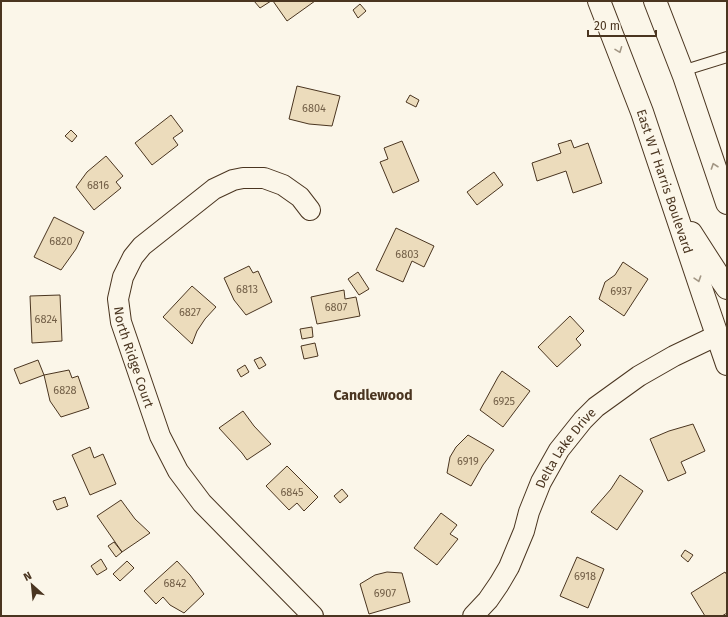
<svg xmlns="http://www.w3.org/2000/svg" width="728" height="617" font-family="'Fira Sans',sans-serif">
<style>
.building{fill:#ecdcbc;stroke:#4a3520}
.lines{fill:none;stroke-linecap:round;stroke-linejoin:round}
.service-casing{stroke:#4a3520;stroke-width:12}
.minor-casing{stroke:#4a3520;stroke-width:22}
.primary-casing{stroke:#4a3520;stroke-width:24}
.service{stroke:#fbf6e9;stroke-width:10}
.minor{stroke:#fbf6e9;stroke-width:20}
.primary{stroke:#fbf6e9;stroke-width:22}
.oneway{stroke:#a29684}
.labels{text-anchor:middle;stroke-width:3;stroke-linejoin:round;paint-order:stroke}
.number-label{font-size:11px;fill:#725f47}
.street-label{font-size:13px;fill:#4a3520;stroke:#fbf6e9}
.neighbourhood-label{font-size:14px;font-weight:bold;fill:#4a3520;stroke:#fbf6e9}
</style>
<rect width="100%" height="100%" fill="#fbf6e9"/>
<path class="building" d="M254,1h17l-11,7z
M273,1h42l-28,20z
M360,4l6,7 -8,7 -5,-8z
M297,86l43,10 -8,30 -23,-2 -20,-5z
M410,95l9,5 -3,7 -10,-5z
M171,115l12,16 -10,7 5,7 -26,20 -17,-22z
M71,130l6,6 -5,6 -7,-6z
M571,140l3,8 14,-5 14,40 -29,10 -7,-22 -29,10 -5,-18 29,-10 -3,-9z
M402,141l17,40 -26,12 -13,-31 8,-3 -4,-11z
M106,156l17,20 -7,6 5,6 -27,22 -18,-23 11,-15z
M494,172l9,13 -26,20 -10,-13z
M54,217l30,15 -8,17 -15,21 -27,-13z
M396,228l38,18 -10,21 -12,-6 -9,21 -27,-12z
M623,262l25,17 -24,37 -25,-17 6,-17 10,-7z
M249,266l4,7 5,-2 14,31 -26,13 -12,-15 -10,-22z
M358,272l11,17 -10,6 -11,-16z
M192,286l24,21 -11,12 -8,12 -5,13 -29,-27z
M344,290l1,9 11,-2 4,19 -43,8 -6,-27z
M60,295l2,46 -30,2 -2,-47z
M570,316l14,15 -8,8 5,6 -24,22 -19,-20z
M312,327l1,10 -11,2 -2,-10z
M315,343l3,13 -14,3 -3,-13z
M261,357l5,8 -7,4 -5,-9z
M38,360l6,15 -24,9 -6,-15z
M245,365l4,7 -8,5 -4,-7z
M69,370l3,8 6,-2 11,32 -28,9 -11,-16 -6,-26z
M502,371l28,20 -27,36 -23,-17 18,-33z
M243,411l11,15 17,18 -24,16 -5,-7 -23,-25z
M693,424l12,27 -24,11 5,11 -18,8 -18,-42 19,-8z
M468,435l26,15 -11,15 -12,21 -24,-13 3,-16 6,-10z
M90,447l4,11 9,-4 13,30 -26,11 -18,-40z
M287,466l31,31 -14,14 -7,-8 -8,7 -23,-24z
M620,475l23,16 -26,39 -26,-18 20,-23z
M342,489l6,7 -8,7 -6,-7z
M65,497l3,9 -11,4 -4,-9z
M121,500l14,19 15,14 -28,19 -25,-36z
M441,513l16,12 -7,9 8,5 -21,26 -23,-17z
M114,542l8,10 -6,5 -8,-11z
M685,550l8,5 -5,7 -7,-6z
M577,557l27,12 -16,39 -28,-12z
M101,559l6,10 -10,6 -6,-9z
M127,561l7,7 -14,13 -7,-7z
M177,561l13,14 14,19 -20,19 -14,-8 -7,-8 -7,7 -12,-13z
M387,572l15,1 8,29 -41,12 -9,-30 15,-9z
M725,572l2,3v38l-5,3h-17l-14,-23z"/>
<g class="lines">
<defs>
<path id="service" d="M682,71l45,-14"/>
<g id="minor">
<path id="s1" d="M310,210l-10,-13 -17,-12 -19,-7h-21l-10,2 -19,9 -72,57 -9,11 -10,20 -5,22 3,23 39,114 18,35 24,32 111,113"/>
<path id="s2" d="M473,616l15,-16 11,-16 10,-17 15,-36 5,-19 12,-30 18,-32 24,-30 13,-13 43,-31 35,-20 44,-21"/>
</g>
<g id="primary">
<path id="s3" d="M599,1l43,111 62,185 23,67"/>
<path d="M655,1l29,75 43,127"/>
<path d="M691,233l27,42 9,13"/>
</g>
</defs>
<use href="#service" class="service-casing"/>
<use href="#minor" class="minor-casing"/>
<use href="#primary" class="primary-casing"/>
<use href="#service" class="service"/>
<use href="#minor" class="minor"/>
<use href="#primary" class="primary"/>
</g>
<defs><path id="oneway-chevron" d="M-2-3.5L2.5 0L-2 3.5" fill="none" stroke-width="1.6" stroke-linecap="round" stroke-linejoin="round"/></defs>
<g class="oneway">
<use href="#oneway-chevron" transform="translate(619 50) rotate(69)"/>
<use href="#oneway-chevron" transform="translate(714 166) rotate(-109)"/>
<use href="#oneway-chevron" transform="translate(698 279) rotate(72)"/>
</g>
<g class="labels">
<g class="number-label">
<text x="314" y="112">6804</text>
<text x="98" y="189">6816</text>
<text x="61" y="245">6820</text>
<text x="407" y="258">6803</text>
<text x="247" y="293">6813</text>
<text x="621" y="295">6937</text>
<text x="336" y="311">6807</text>
<text x="190" y="316">6827</text>
<text x="46" y="323">6824</text>
<text x="65" y="394">6828</text>
<text x="504" y="405">6925</text>
<text x="468" y="465">6919</text>
<text x="292" y="496">6845</text>
<text x="585" y="580">6918</text>
<text x="175" y="587">6842</text>
<text x="385" y="597">6907</text>
</g>
<g class="street-label">
<text dy="5" stroke="none"><textPath href="#s3" startOffset="192">East W T Harris Boulevard</textPath></text>
<text dy="5" stroke="none"><textPath href="#s1" startOffset="321">North Ridge Court</textPath></text>
<text dy="5" stroke="none"><textPath href="#s2" startOffset="194">Delta Lake Drive</textPath></text>
</g>
<g class="neighbourhood-label">
<text x="373" y="400">Candlewood</text>
</g>
</g>
<rect width="728" height="617" fill="none" stroke="#4a3520" stroke-width="4"/>
<g transform="translate(32 585) rotate(333)" stroke="#fbf6e9" stroke-width="3" paint-order="stroke">
<path d="M0-3L7 15L0 10L-7 15Z" fill="#4a3520"/>
<text y="-6" font-size="11" font-weight="bold" text-anchor="middle" fill="#4a3520">N</text>
</g>
<path d="M588 30v6h68v-6" fill="none" stroke="#4a3520" stroke-width="2"/>
<text x="594" y="30" font-size="12" fill="#4a3520" stroke="#fbf6e9" stroke-width="3" paint-order="stroke">20 m</text>
</svg>
